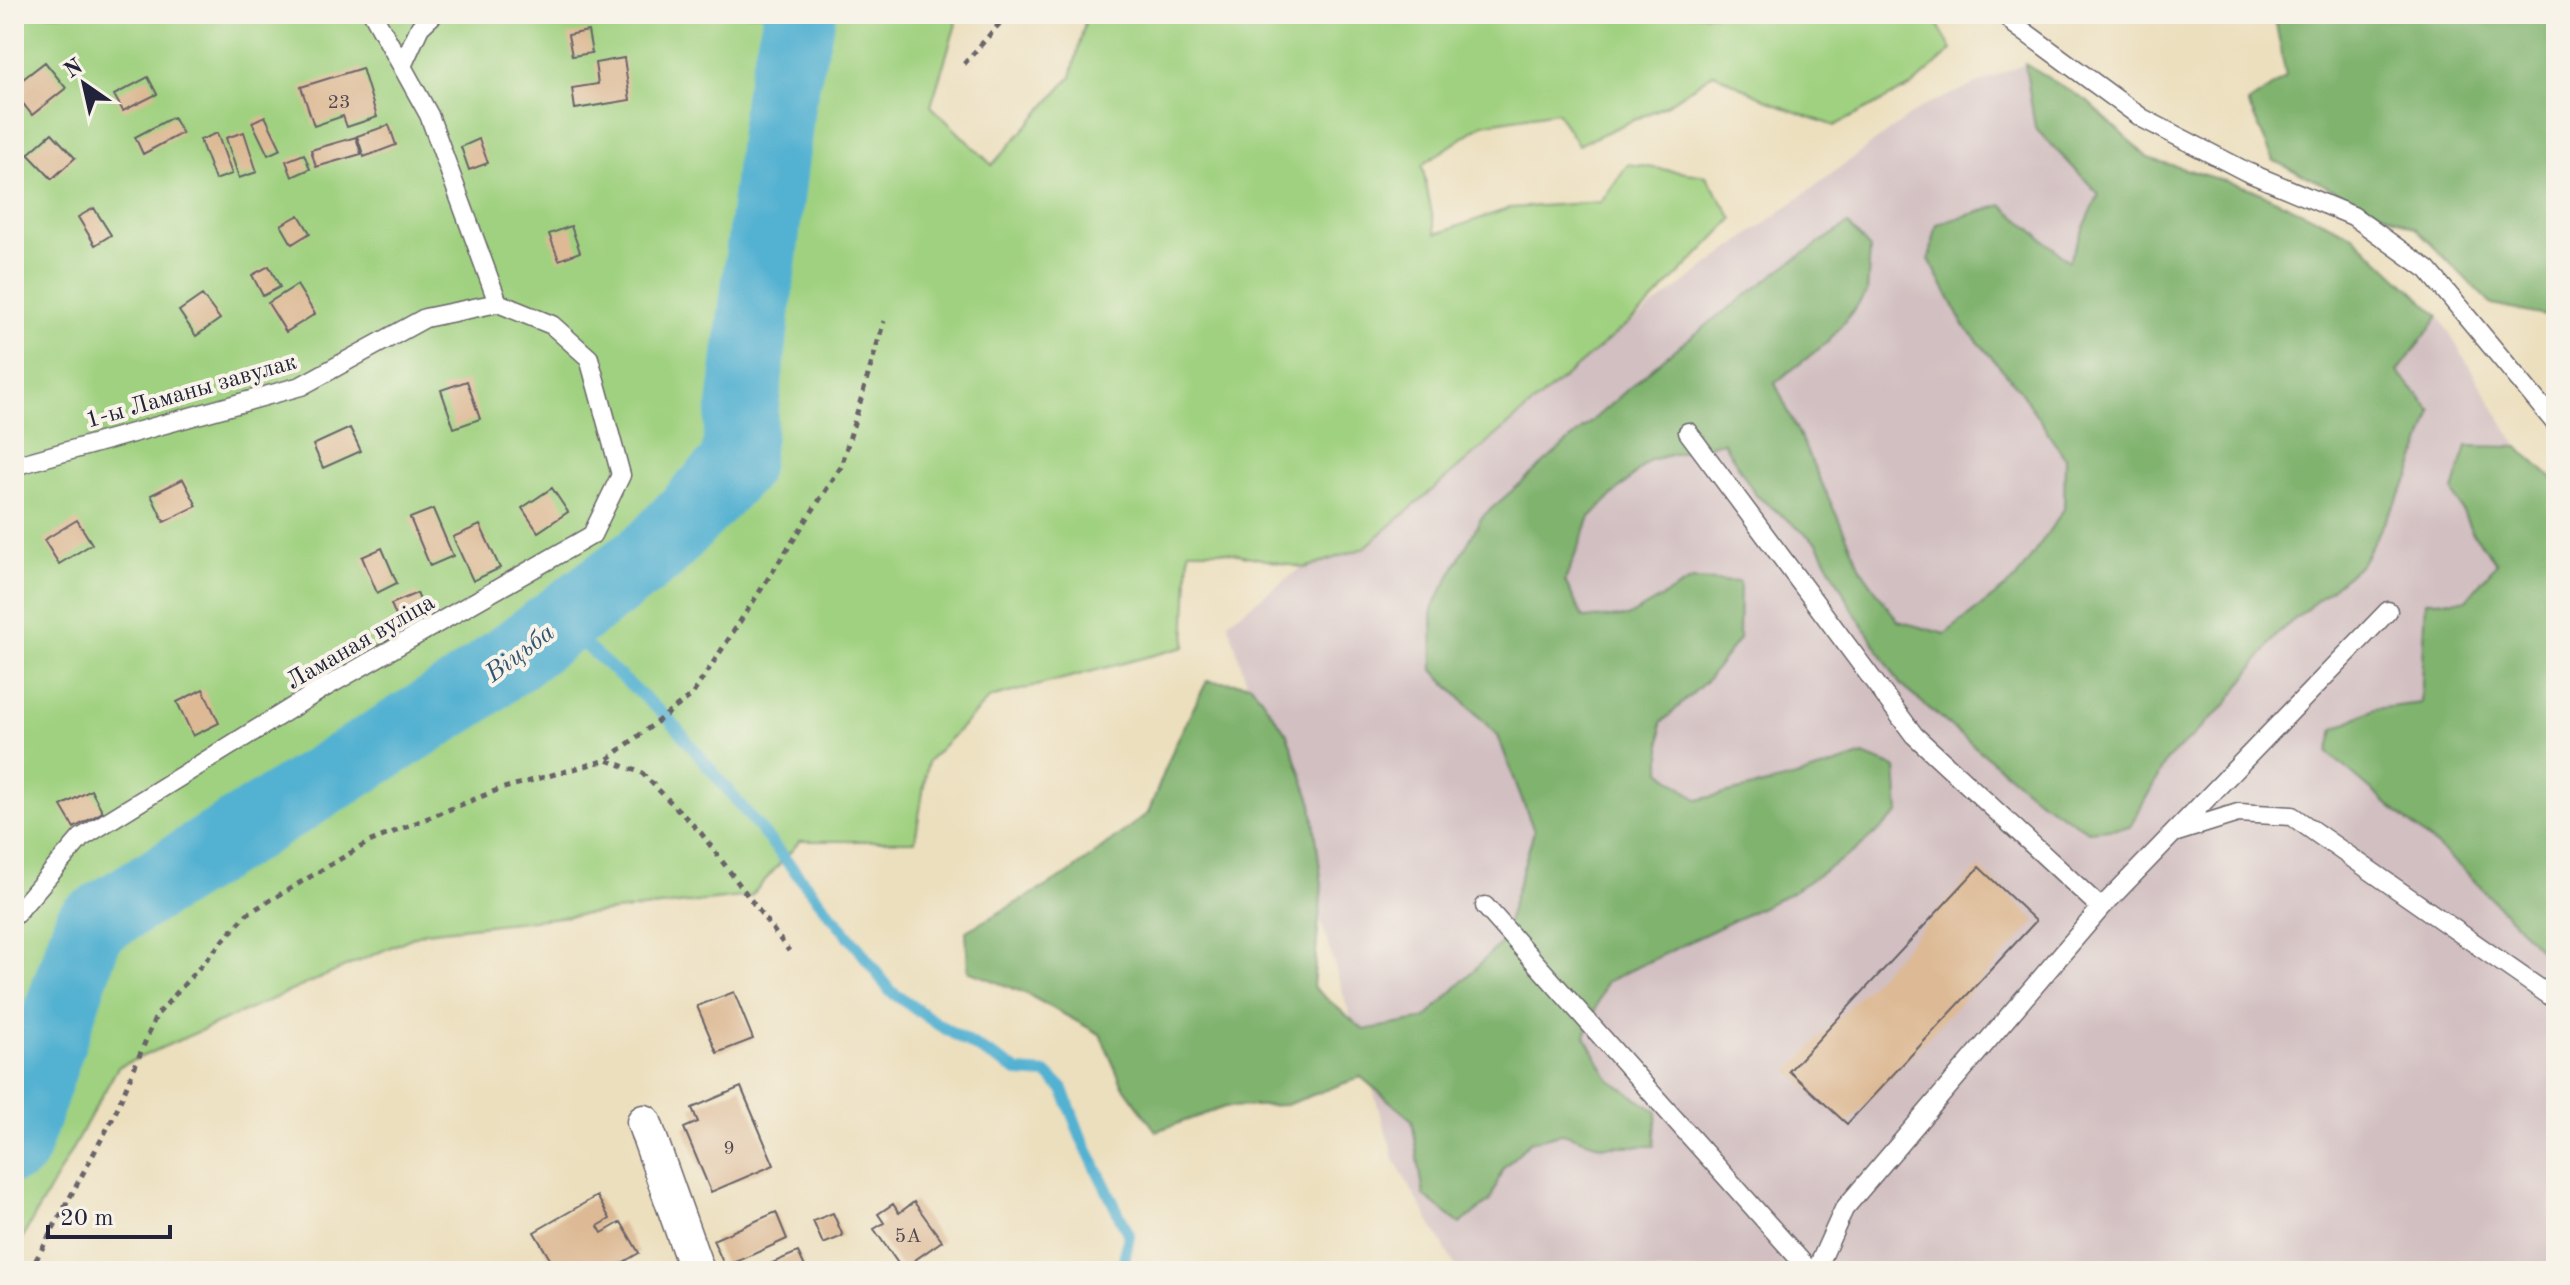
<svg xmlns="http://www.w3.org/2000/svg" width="2570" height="1285" font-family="'Old Standard TT',serif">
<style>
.industrial{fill:#d2bfc1}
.green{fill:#a0d180;stroke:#617a5e;stroke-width:2}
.forest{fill:#80b36e;stroke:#516a54;stroke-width:2}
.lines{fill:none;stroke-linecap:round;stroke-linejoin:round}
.stream{stroke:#52b1d1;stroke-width:12}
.river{stroke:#52b1d1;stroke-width:72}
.building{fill:#ddba95}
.service-casing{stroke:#696469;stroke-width:21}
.minor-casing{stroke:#696469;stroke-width:37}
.path{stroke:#696469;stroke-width:5;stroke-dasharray:6 6;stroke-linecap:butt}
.service{stroke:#fff;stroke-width:18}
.minor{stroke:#fff;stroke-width:34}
.labels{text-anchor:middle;stroke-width:8;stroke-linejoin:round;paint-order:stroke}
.number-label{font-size:20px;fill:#514852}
.street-label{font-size:24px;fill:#22223b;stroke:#f7f3e8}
.water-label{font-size:26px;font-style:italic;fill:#335470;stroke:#f7f3e8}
</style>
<rect width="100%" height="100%" fill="#f7f3e8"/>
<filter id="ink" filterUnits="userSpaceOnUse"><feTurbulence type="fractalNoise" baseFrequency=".0125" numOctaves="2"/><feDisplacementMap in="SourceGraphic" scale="16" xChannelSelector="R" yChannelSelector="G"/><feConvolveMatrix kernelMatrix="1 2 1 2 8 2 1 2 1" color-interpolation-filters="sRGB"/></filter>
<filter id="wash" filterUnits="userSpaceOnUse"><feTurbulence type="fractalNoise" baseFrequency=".006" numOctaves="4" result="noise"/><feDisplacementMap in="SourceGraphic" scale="32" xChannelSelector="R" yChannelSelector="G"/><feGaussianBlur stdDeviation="1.8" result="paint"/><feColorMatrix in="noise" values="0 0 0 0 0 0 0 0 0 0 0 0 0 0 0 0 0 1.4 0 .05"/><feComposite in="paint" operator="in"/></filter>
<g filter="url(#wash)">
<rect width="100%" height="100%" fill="#ecdfbe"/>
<path class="industrial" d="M2025,64l62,37 61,57 104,31 101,46 86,81 79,131 38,35v789h-1098l-63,-110 -167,-539 695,-516z"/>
<path class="green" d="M14,14h945l-28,92 61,59 79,-88 16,-63h845l20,36 -40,36 -78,40 -57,-21 -63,-32 -49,33 -87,39 -21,-33 -74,12 -61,41 14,69 74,-26 91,-6 27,-38 78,12 27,43 -86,88 -283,241 -59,20 -82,-17h-34l-4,96 -195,51 -62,63 -13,80h-115l-49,55 -326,36 -307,135 -104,186z"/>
<path class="forest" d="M2270,14h286v284l-11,18 -53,-11 -77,-77 -141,-67 -26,-58 38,-26 -9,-48z
M2025,64l62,37 61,57 104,31 101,46 86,81 -41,56 34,39 -22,66 -49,87 -83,69 -50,70 -61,57 -37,67 -42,4 -48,-30 -140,-117 -47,-74 -36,-67 -61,-48 -33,-53 -73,18 -60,57 -25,64 18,37 44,-1 65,-37 48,2 -1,57 -32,41 -46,43v48l37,29 95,-22 71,-23 32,13 3,45 -44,38 -66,43 -183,88 -21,54 24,43 48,33 -3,34h-52l-39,-13 -33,9 -27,26 -13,33 -30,23 -36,-28 -12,-76 -51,-43 -75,28 -61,2 -69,24 -34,-47 -22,-50 -75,-41 -57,-22 -2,-40 102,-57 80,-61 27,-68 32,-64 44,3 36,50 25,70 10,81 -9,102 51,43 61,-11 76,-76 33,-112 -36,-95 -65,-66 -1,-61 50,-92 184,-161 118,-89 64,-43 22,25 -3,44 -38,48 -54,42 88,189 35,49 47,13 71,-55 48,-70 1,-51 -48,-72 -52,-59 -36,-68 8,-35 65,-19 67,56 30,-67 -64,-66z
M2467,446l51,1 38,35v484l-92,-96 -136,-117 6,-24 40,-20 47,-6 5,-102 40,-1 31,-37 -24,-29 -20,-43z"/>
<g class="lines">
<path class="stream" d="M559,622l111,98 190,230 30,41 49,34 80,47 28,2 16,15 17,46 49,100 -7,36"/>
<path class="river" d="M14,1147l75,-221 376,-233 190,-142 81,-86 44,-366 20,-85"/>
</g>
<g id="blocks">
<path class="building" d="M588,31l4,22 -20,3 -4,-21z
M624,58l6,42 -55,9 -3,-21 26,-4 -3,-21z
M45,62l21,26 -34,27 -18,-23v-6z
M362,68l15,49 -30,10 -4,-11 -29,10 -13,-39z
M148,77l9,17 -34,17 -9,-16z
M265,116l16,33 -13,6 -16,-33z
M173,117l9,16 -39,21 -8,-17z
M389,125l7,20 -32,12 -7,-21z
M244,132l13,40 -18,6 -13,-40z
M52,133l23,25 -23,21 -24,-25z
M217,133l15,41 -17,6 -15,-40z
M356,137l5,17 -45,13 -5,-17z
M479,139l9,24 -19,7 -8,-23z
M304,154l6,15 -18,8 -6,-16z
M94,208l17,27 -16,10 -17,-28z
M299,215l11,18 -18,11 -11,-19z
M571,226l9,26 -21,8 -10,-26z
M269,266l11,21 -17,9 -11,-21z
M297,285l18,29 -29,18 -18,-29z
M202,295l18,24 -24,17 -17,-25z
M467,381l13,38 -26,9 -13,-38z
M350,428l11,23 -38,17 -10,-23z
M183,479l14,27 -33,16 -13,-27z
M552,488l16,24 -30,20 -16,-24z
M433,509l20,47 -23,10 -20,-48z
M77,520l15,24 -33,20 -15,-24z
M480,525l20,43 -27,13 -20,-44z
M382,548l15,35 -20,10 -15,-36z
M417,593l12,29 -26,11 -12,-29z
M203,689l16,34 -26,13 -16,-34z
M91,790l12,22 -29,16 -13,-22z
M1979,867l57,54 -189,203 -58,-53z
M734,992l19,47 -36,14 -20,-47z
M741,1087l33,78 -63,27 -27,-64 14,-6 -6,-14z
M597,1196l13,23 -12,7 4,7 19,-11 18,31 -31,18h-51l-23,-39z
M914,1202l28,39 -40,28 -28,-40 10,-6 -6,-9 15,-10 6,9z
M776,1212l11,27 -62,28 -12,-27z
M833,1213l10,23 -20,8 -10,-23z
M798,1252l9,19h-54z"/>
</g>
</g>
<g filter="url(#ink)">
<use href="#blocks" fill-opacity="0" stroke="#696469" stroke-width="2"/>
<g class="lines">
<defs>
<path id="service" d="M373,14l56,101 69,188
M2006,14l8,10 128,94 105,54 106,44 75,54 128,154
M402,66l18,-39 14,-13
M1688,432l226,303 187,173
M14,466l287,-80 124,-68 73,-15 54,22 37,33 32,117 -29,60 -275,157 -236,146 -67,78
M2174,833l64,-20 54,3 264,184
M1485,906l325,365
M1816,1271l28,-62 257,-301 287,-297"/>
<path id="minor" d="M644,1122l53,149"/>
</defs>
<use href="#service" class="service-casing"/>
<use href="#minor" class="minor-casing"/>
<path class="path" d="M964,64l44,-50
M608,759l84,-64 149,-228 43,-146
M30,1271l84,-155 42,-100 91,-102 122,-72 131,-53 107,-29 35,13 59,60 88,118"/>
<use href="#service" class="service"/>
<use href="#minor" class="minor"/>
</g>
</g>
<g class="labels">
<g class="number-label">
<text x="339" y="108">23</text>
<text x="729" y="1154">9</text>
<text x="908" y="1242">5А</text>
</g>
<g class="street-label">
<text transform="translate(191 390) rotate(-16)" y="8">1-ы Ламаны завулак</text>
<text transform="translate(360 641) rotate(-30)" y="8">Ламаная вуліца</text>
</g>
<g class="water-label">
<text transform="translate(519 652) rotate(-37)" y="9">Віцьба</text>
</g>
</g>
<rect width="2570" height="1285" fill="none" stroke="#f7f3e8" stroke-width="48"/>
<g transform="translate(84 84) rotate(326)" stroke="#f7f3e8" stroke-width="6" paint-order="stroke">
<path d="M0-6L14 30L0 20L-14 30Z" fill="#22223b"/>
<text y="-12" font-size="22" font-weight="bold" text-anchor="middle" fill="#22223b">N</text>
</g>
<path d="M48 1225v12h122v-12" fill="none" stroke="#22223b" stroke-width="4"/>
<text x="60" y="1225" font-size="24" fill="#22223b" stroke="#f7f3e8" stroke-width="6" paint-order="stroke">20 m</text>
</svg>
